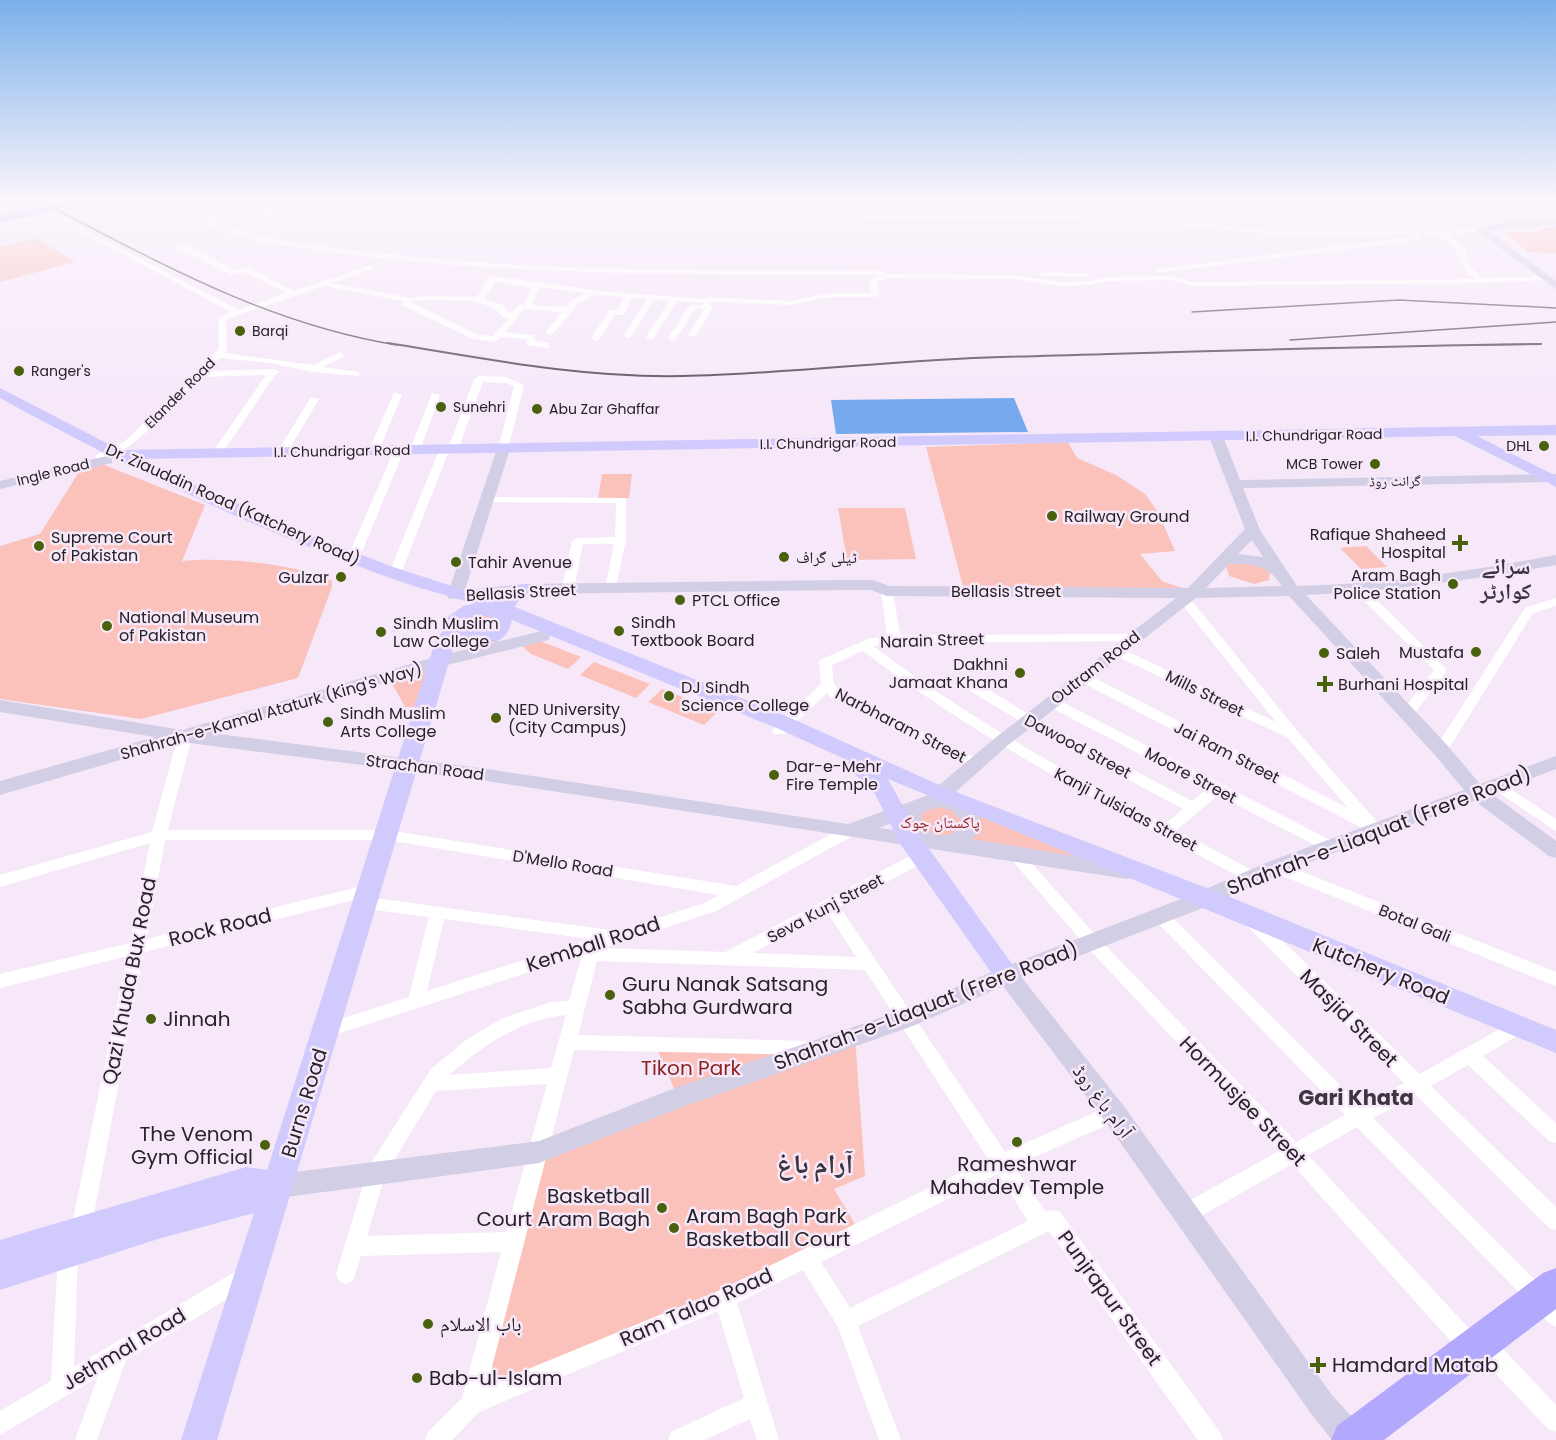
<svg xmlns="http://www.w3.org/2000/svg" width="1556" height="1440" font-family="Poppins,'Noto Naskh Arabic',sans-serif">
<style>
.green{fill:#fac2bb}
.water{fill:#77aaed}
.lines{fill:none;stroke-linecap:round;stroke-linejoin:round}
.street{fill:#fff;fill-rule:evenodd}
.secondary{fill:#d1cee5;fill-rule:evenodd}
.primary{fill:#d1cbfd;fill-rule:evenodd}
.highway{fill:#b2a9fc;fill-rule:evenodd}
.rail-far1{stroke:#59525b;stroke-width:1.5}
.rail{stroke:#59525b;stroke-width:2}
.poi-dot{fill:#49600d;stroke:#f6e8f9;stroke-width:2}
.labels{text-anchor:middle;stroke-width:5;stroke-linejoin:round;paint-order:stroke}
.far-poi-label{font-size:14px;fill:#272228;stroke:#f6e8f9;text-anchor:start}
.far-street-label{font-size:14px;fill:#272228;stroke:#f6e8f9}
.street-label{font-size:16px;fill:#272228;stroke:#f6e8f9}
.poi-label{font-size:16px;fill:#272228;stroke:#f6e8f9;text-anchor:start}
.park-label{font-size:16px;fill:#8c2320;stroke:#f6e8f9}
.near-street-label{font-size:20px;fill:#272228;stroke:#f6e8f9}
.near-poi-label{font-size:20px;fill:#272228;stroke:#f6e8f9;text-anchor:start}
.near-park-label{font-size:20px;fill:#8c2320;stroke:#f6e8f9}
.near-neighbourhood-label{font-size:21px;font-weight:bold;fill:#3f3441;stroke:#f6e8f9}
.district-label{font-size:22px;font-weight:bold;fill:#3f3441;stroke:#f6e8f9}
.near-district-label{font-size:27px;font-weight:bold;fill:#3f3441;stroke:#f6e8f9}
</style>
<rect width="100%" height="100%" fill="#f6e8f9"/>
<path class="green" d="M1556,227v26l-28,-1 -24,-20h34l1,-3z
M36,238l39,24 -75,20v-35z
M1068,442l9,16 39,17 29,19 13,18 17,39 -35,3 22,27 31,11 -229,-2 -38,-143z
M84,464h18l103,41 -23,56c41,-4 112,2 150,20v6l-34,91 -157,41 -141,-20v-153l40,-12z
M602,474h30l-3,24 -31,1z
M838,508h67l11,51 -69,1z
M1366,546l21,21 -26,2 -21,-21z
M1242,560l28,11 -1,9 -15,4 -25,-8 -3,-10z
M495,611l4,36 -12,-11 -18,3 -18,-17 3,-3z
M540,641l41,16 -13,12 -37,-15 -9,-8z
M594,662l56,22 -14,14 -56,-23z
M440,663l-15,44h-20l-16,-29z
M662,689l56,22 -14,14 -56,-23z
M939,800l167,61 -167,-18 -29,-27z
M855,1036l10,140 -31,13 25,42 -388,173 68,-252 139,-54 -23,-54 168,4z"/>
<path class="water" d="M1014,398l14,34 -192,2 -5,-34z"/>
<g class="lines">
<path class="street" d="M86,199h33l-3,2h-27z
M251,199h6l2,4h11l2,8 21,1 778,4 78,2 137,14 137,-2 19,2 42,-6h3v4l-39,5 15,11 8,21 11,11 64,-2 4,2 -4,2 -65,3 -289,3 -20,-6 -63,1 -20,4 -27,1 -49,-7 -125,-1 -11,4 2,13 -4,2h-44l-41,8 -82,-3 5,6 -18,29 -7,-2 16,-26h-9l-20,31 -3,1 -4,-3 22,-33h13l1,-2 -27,-2 -24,38 -3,1 -4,-3 23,-36 -15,-1 -23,37 -3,1 -4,-3 23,-36 -15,-1 -8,17h-9l-17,25 -3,1 -4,-3 19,-28h8l6,-13 -29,-2 -17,9 -26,31 -7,-2 17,-21 -38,-3 -19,23 30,3 -1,6 15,2v4l-3,1 -20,-3 1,-6 -26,-2 -6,5 -22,-3 -71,-34 1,-4 -79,-15 -98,33 1,31 -2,3 88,12 27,-13 4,3 -1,2 -20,10 36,5v4l-47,-4 -42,-9 -50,-5 -13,13 68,-2 5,3 -5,3 -54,80 -4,1 -5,-3 54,-78 -65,2c-20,20 -76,86 -105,82v-4l28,-13 95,-93 -1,-31 13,-6 -179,-95 -52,8v-4l55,-7 184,96 47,-17 -41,-21 -14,3 -54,-27v-4h6l51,26 14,-3 46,24 76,-26 4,2 -1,2 -41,14 79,15 17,-2 49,1 13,-21h3l107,15 101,8 9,-2 80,4 41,-8h40l-2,-12 12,-6c-186,-1 -372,2 -557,-24 -34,-5 -96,-11 -123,-31l20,-7 43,-2 1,-5h-10zM268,215l803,5 78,2 137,14 137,-2c41,5 27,23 51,45l-282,3 -20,-6 -63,1 -20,4 -27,1 -49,-7 -125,-1 -3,-3c-171,-1 -343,2 -513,-19 -54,-6 -111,-10 -160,-32l10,-3zM495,281l35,7 -6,17h-5l-6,7h-5l-5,-7 -18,-6zM539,287l46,6 -13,7 -6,7 -34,-2zM428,300c24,1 59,-4 75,17l6,1 -16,18 -15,-1 -68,-33z
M1417,236l4,2 -1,2 -261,33 -4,-2 4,-2z
M1042,272l44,1 4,2 -4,2 -47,-1 -1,-2z
M479,376l27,1 18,8 -16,64 -5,3 -5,-3 16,-63 -9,-3 -22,-1 -25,67 -1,2h-8l-1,-2 26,-70z
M394,393l8,2 -23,55 -1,2h-8l-1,-2z
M432,393l8,2 -20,55 -1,2h-8l-1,-2z
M311,397l8,2 -32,54h-8l-1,-2z
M398,450l5,3 -45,108 -6,3 -4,-1 -2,-2 47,-108z
M443,450l5,3 -48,123 -6,3 -4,-1 -2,-2 50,-123z
M486,497l140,1v42l-11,51h-8l-2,-3 9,-44h-31l-9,44 -6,4 -6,-4 10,-47 6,-3 37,-1 1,-34 -134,-1 -1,-2z
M1357,583l4,1 86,86 -35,47h-10l-2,-3 34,-44 -81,-80 -2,-3z
M887,587l6,4 7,44 237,-1 2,3 -6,4 -239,2 -21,3c91,69 190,125 292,178l18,-15 -160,-86 -64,-39 -2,-3 2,-3h10l64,39 159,84 15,-12 -161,-84 -2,-3 2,-3h10l280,144 3,4 -3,4h-10l-108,-56 -41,35 80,43 3,4 -3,4h-10c-132,-71 -265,-139 -384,-230l-31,14 2,19 7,8 139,68 2,3 -2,3h-10l-139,-68 -4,-5 -43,41h-10l-2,-3 2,-3 47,-44 -2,-21 1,-3 48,-21 19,-3 -6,-45z
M1184,595l4,1 111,137 79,90 2,4 -2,4h-10l-291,-151 -1,-3 1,-3h10l261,134 -60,-70 -176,-84 -2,-3 2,-3h8l156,74 -96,-120 -2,-3 2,-3z
M1556,598v8l-23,7 -87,140h-10l-2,-3 91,-142z
M185,732l7,4 -24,94h219l349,56 108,-59h10l2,4 -2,4 -138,76 -113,37 122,4 191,-99h10l3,4 -3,4 -86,46 165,245 102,-45 7,-2 7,2 2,6 -2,6 -107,47 32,46 7,-2 7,2 160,220 3,8h-25l-149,-209 -191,95 43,114h-22l-41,-113 -35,-57 -66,33 42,137h-22l-7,-21 -46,21h-36l3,-8 73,-34 -26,-87 -239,101 -27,28h-27l3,-8 34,-34 39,-146 -140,4 -8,25 -7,3 -7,-3 -3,-7 33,-108 62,-97 35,-29 35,-21 50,-17 18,-1 13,-46 -257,83 -6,-2 -3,-5 3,-5 90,-29 20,-80 -62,-8 -6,-2 -2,-4 2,-4 6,-2 250,34 87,-28 15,-8 -332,-55h-222l-18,99 223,-55 6,2 2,4 -2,4 -6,2 -226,56 -53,277 -3,7 -7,3 -7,-3 -3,-7 56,-273 -127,32v-14l130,-31 20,-100 -150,44v-12l152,-43 26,-96zM828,913l28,44 -103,-4zM444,919l145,20 -162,52zM597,961l268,9 123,189 -270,132 -231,95 87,-336 238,5 6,-2 3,-5 -3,-5 -6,-2 -234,-6zM566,1015l-15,53 -102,7c34,-29 71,-56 117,-60zM547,1084l-41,148 -139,4 18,-61 51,-84zM998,1174l30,47 -178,87 -29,-46z
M1495,779l61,40v12l-66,-44 -2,-3z
M1015,848l5,2 78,88 198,204 49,-27 -190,-195 -2,-4 2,-4 6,-2 6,2 194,194 43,-23 -158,-158 -2,-4 2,-4 6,-2 6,2 162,157 92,-52 6,-2 6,2 3,5 -3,5 -41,24 73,67v20l-7,-2 -81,-76 -37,21 125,121v23l-7,-2 -133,-133 -43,23 183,183v26l-7,-4 -192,-196 -49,28 168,181 7,-3 8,3 65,69v27l-8,-3 -69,-73 -7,3 -8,-3 -172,-192 -100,57 -7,2 -7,-2 -3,-7 3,-7 101,-56 -193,-205 -76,-88 -3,-4 3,-4z
M1275,861l281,111v14l-286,-115 -3,-4 3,-4z
M68,1243l7,3 3,7 -4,114 164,-97 7,-3 7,3 3,7 -3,7 -126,76 -29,80h-22l23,-63 -98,58v-24l51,-30 7,-128 3,-7z"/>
<path class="secondary" d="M1556,218v6l-67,7 67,50v8l-80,-59 27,-8z
M1217,435l7,4 16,41 316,-6v8l-313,6 17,42 37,56c88,-2 173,-15 259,-31v10c-83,15 -166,26 -250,30l142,151 32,38 76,-28v13l-64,25 64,47v17l-7,-2 -74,-55 -193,71 -69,32 -191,74 101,127 209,290 31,34 4,11h-35l-20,-25 -207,-294 -102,-135 -90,40 -228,80 -146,57 -260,35 -9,-4 -4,-8 4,-8 9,-4 260,-33 139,-54 219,-75 102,-43 200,-77 69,-30 196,-72 -30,-36 -145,-158 -93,2 -189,148 -56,50 14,4 15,17 -1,14 -7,8 163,27 3,5 -3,5 -7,3 -641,-98 -305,-39 -182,53v-14l155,-44 -155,-25v-12l182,30 253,-73 107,-26 6,1 2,4 -2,4 -101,25 -236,68 276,36 361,55 78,-28 69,-58 181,-140 -289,-2 -16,-6h-23l-324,4 -75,5 -2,-3 51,-150 5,-1 7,4 -45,141 59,-6 324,-4h25l16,6 299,2 57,-59 -35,-90zM1252,540l11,17 -25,-3zM1229,564c25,0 39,1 53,22l-76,2zM939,807l12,3 9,9 -1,9 -9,7h-16l-13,-13v-7l6,-5zM901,820l5,11 -28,-3z
M107,456l5,1v6l-112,26v-8z"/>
<path class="primary" d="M0,388l120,62 1436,-25v10l-79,1 79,40v11l-101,-51 -1319,23 172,75 85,33 105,34c8,-11 19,-19 33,-16l2,4c-5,8 -15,8 -18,18l278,112 155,70 267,102 341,139v23l-668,-274 31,56 101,140 -4,7 -9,3 -9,-3 -97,-137 -27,-53 -28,-26 3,-5 -70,-32 -267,-109c-8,35 -38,18 -57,22l-238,798h-36l73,-227 -96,26 -158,51v-50l246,-73 21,3 168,-528 7,-10 -1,-10 22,-16 11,-2c-31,-10 -64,-18 -95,-30 -131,-48 -257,-109 -379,-176zM474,616h14l5,4 -1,6 -9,6 -22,-3v-5z"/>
<path class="highway" d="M76,199h21l-97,25v-8z
M1556,1268v41l-172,131h-53l6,-14 206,-153z"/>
<path class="rail-far1" d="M36,199c119,61 227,124 361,146
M1192,312l207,-12 157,8
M1290,340l266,-18
M1482,345l59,-1"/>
<path class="rail" d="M388,343c98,16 195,35 294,33 106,-2 213,-16 319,-19 180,-5 360,-11 540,-13"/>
</g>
<linearGradient id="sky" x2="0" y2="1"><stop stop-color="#7bb0ea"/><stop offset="0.5" stop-color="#fbf5fc"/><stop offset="1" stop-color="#fbf5fc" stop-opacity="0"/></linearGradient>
<rect width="1556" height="400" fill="url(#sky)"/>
<g class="poi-dot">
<circle cx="240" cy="331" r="6"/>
<circle cx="19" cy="371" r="6"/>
<circle cx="441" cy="407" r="6"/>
<circle cx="537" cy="409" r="6"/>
<circle cx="1544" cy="446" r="6"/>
<circle cx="1375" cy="464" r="6"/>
<circle cx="1052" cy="516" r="6"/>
<path d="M1457 534h6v6h6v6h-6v6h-6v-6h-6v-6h6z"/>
<circle cx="39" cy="546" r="6"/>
<circle cx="784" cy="557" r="6"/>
<circle cx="456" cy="562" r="6"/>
<circle cx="341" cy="577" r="6"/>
<circle cx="1453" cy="584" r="6"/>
<circle cx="680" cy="600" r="6"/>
<circle cx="107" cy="626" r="6"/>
<circle cx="619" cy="631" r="6"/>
<circle cx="381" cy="632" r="6"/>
<circle cx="1476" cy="652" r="6"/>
<circle cx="1324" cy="653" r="6"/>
<circle cx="1020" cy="673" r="6"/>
<path d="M1322 675h6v6h6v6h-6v6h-6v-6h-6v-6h6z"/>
<circle cx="669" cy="696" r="6"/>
<circle cx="496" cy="718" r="6"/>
<circle cx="328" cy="722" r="6"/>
<circle cx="774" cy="775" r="6"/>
<circle cx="610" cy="995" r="6"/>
<circle cx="151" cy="1019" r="6"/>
<circle cx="1017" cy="1142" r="6"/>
<circle cx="265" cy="1145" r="6"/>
<circle cx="662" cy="1208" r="6"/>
<circle cx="674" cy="1228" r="6"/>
<circle cx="428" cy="1324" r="6"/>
<path d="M1315 1356h6v6h6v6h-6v6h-6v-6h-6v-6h6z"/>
<circle cx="417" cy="1378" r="6"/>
</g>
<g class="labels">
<g class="far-poi-label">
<text x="252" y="336">Barqi</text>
<text x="31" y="376">Ranger's</text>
<text x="453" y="412">Sunehri</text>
<text x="549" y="414">Abu Zar Ghaffar</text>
<text x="1532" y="451" text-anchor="end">DHL</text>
<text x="1363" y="469" text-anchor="end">MCB Tower</text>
</g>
<g class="far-street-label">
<text transform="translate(180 393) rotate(-45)" y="5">Elander Road</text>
<text transform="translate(1314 435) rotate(-1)" y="5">I.I. Chundrigar Road</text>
<text transform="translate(828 443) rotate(-1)" y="5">I.I. Chundrigar Road</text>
<text transform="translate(342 451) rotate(-1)" y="5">I.I. Chundrigar Road</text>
<text transform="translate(53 472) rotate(-14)" y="5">Ingle Road</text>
<text transform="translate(1395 481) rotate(-1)" y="5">گرانٹ روڈ</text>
</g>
<g class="street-label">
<text transform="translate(233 504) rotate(24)" y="6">Dr. Ziauddin Road (Katchery Road)</text>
<text x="1006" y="597">Bellasis Street</text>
<text transform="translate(521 592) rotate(-3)" y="6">Bellasis Street</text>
<text transform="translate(932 640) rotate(-2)" y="6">Narain Street</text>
<text transform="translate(1095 667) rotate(-38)" y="6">Outram Road</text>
<text transform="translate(1205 693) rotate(26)" y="6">Mills Street</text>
<text transform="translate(271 711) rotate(-16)" y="6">Shahrah-e-Kamal Ataturk (King's Way)</text>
<text transform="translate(901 725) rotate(27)" y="6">Narbharam Street</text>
<text transform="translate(1078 746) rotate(28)" y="6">Dawood Street</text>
<text transform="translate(1227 752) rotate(27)" y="6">Jai Ram Street</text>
<text transform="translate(425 767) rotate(7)" y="6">Strachan Road</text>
<text transform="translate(1191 775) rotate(28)" y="6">Moore Street</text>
<text transform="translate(1126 809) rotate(28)" y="6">Kanji Tulsidas Street</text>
<text transform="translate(563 863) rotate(9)" y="6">D'Mello Road</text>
<text transform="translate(825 908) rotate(-28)" y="6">Seva Kunj Street</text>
<text transform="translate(1415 923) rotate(22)" y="6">Botal Gali</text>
</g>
<g class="poi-label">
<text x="1064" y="522">Railway Ground</text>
<text x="1446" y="540" text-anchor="end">Rafique Shaheed<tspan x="1446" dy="18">Hospital</tspan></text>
<text x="51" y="543">Supreme Court<tspan x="51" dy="18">of Pakistan</tspan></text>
<text x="796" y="563">ٹیلی گراف</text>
<text x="468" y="568">Tahir Avenue</text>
<text x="1441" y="581" text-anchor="end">Aram Bagh<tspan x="1441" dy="18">Police Station</tspan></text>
<text x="329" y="583" text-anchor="end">Gulzar</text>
<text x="692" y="606">PTCL Office</text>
<text x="119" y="623">National Museum<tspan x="119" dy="18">of Pakistan</tspan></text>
<text x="631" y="628">Sindh<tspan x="631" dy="18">Textbook Board</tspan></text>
<text x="393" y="629">Sindh Muslim<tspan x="393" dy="18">Law College</tspan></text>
<text x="1464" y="658" text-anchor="end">Mustafa</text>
<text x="1336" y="659">Saleh</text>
<text x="1008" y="670" text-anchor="end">Dakhni<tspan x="1008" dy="18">Jamaat Khana</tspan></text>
<text x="1338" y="690">Burhani Hospital</text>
<text x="681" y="693">DJ Sindh<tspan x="681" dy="18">Science College</tspan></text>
<text x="508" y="715">NED University<tspan x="508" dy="18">(City Campus)</tspan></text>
<text x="340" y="719">Sindh Muslim<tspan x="340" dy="18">Arts College</tspan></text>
<text x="786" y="772">Dar-e-Mehr<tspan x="786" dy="18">Fire Temple</tspan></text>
</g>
<g class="park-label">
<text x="940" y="828">پاکستان چوک</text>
</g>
<g class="near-street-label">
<text transform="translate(1379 831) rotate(-21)" y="7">Shahrah-e-Liaquat (Frere Road)</text>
<text transform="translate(220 927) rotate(-14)" y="7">Rock Road</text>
<text transform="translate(593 944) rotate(-18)" y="7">Kemball Road</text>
<text transform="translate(1381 971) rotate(22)" y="7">Kutchery Road</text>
<text transform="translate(129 981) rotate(-79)" y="7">Qazi Khuda Bux Road</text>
<text transform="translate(926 1006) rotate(-21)" y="7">Shahrah-e-Liaquat (Frere Road)</text>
<text transform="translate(1349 1018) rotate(45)" y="7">Masjid Street</text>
<text transform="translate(1103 1101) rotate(53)" y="7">آرام باغ روڈ</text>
<text transform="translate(1243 1101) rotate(46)" y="7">Hormusjee Street</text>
<text transform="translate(304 1103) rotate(-73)" y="7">Burns Road</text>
<text transform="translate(1110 1298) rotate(54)" y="7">Punjrapur Street</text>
<text transform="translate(696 1307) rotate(-24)" y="7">Ram Talao Road</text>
<text transform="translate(124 1349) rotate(-31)" y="7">Jethmal Road</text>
</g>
<g class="near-poi-label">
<text x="622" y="991">Guru Nanak Satsang<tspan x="622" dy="23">Sabha Gurdwara</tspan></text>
<text x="163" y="1026">Jinnah</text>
<text x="253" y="1141" text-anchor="end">The Venom<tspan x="253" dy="23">Gym Official</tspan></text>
<text x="1017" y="1171" text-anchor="middle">Rameshwar<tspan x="1017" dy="23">Mahadev Temple</tspan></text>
<text x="650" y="1203" text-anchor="end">Basketball<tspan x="650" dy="23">Court Aram Bagh</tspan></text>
<text x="686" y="1223">Aram Bagh Park<tspan x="686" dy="23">Basketball Court</tspan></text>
<text x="440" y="1331">باب الاسلام</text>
<text x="1332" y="1372">Hamdard Matab</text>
<text x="429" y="1385">Bab-ul-Islam</text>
</g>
<g class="near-park-label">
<text x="691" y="1075">Tikon Park</text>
</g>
<g class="near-neighbourhood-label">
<text x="1356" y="1105">Gari Khata</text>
</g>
<g class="district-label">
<text x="1506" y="574">سرائے<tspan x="1506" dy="25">کوارٹر</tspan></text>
</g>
<g class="near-district-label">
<text x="815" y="1173">آرام باغ</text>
</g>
</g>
</svg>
